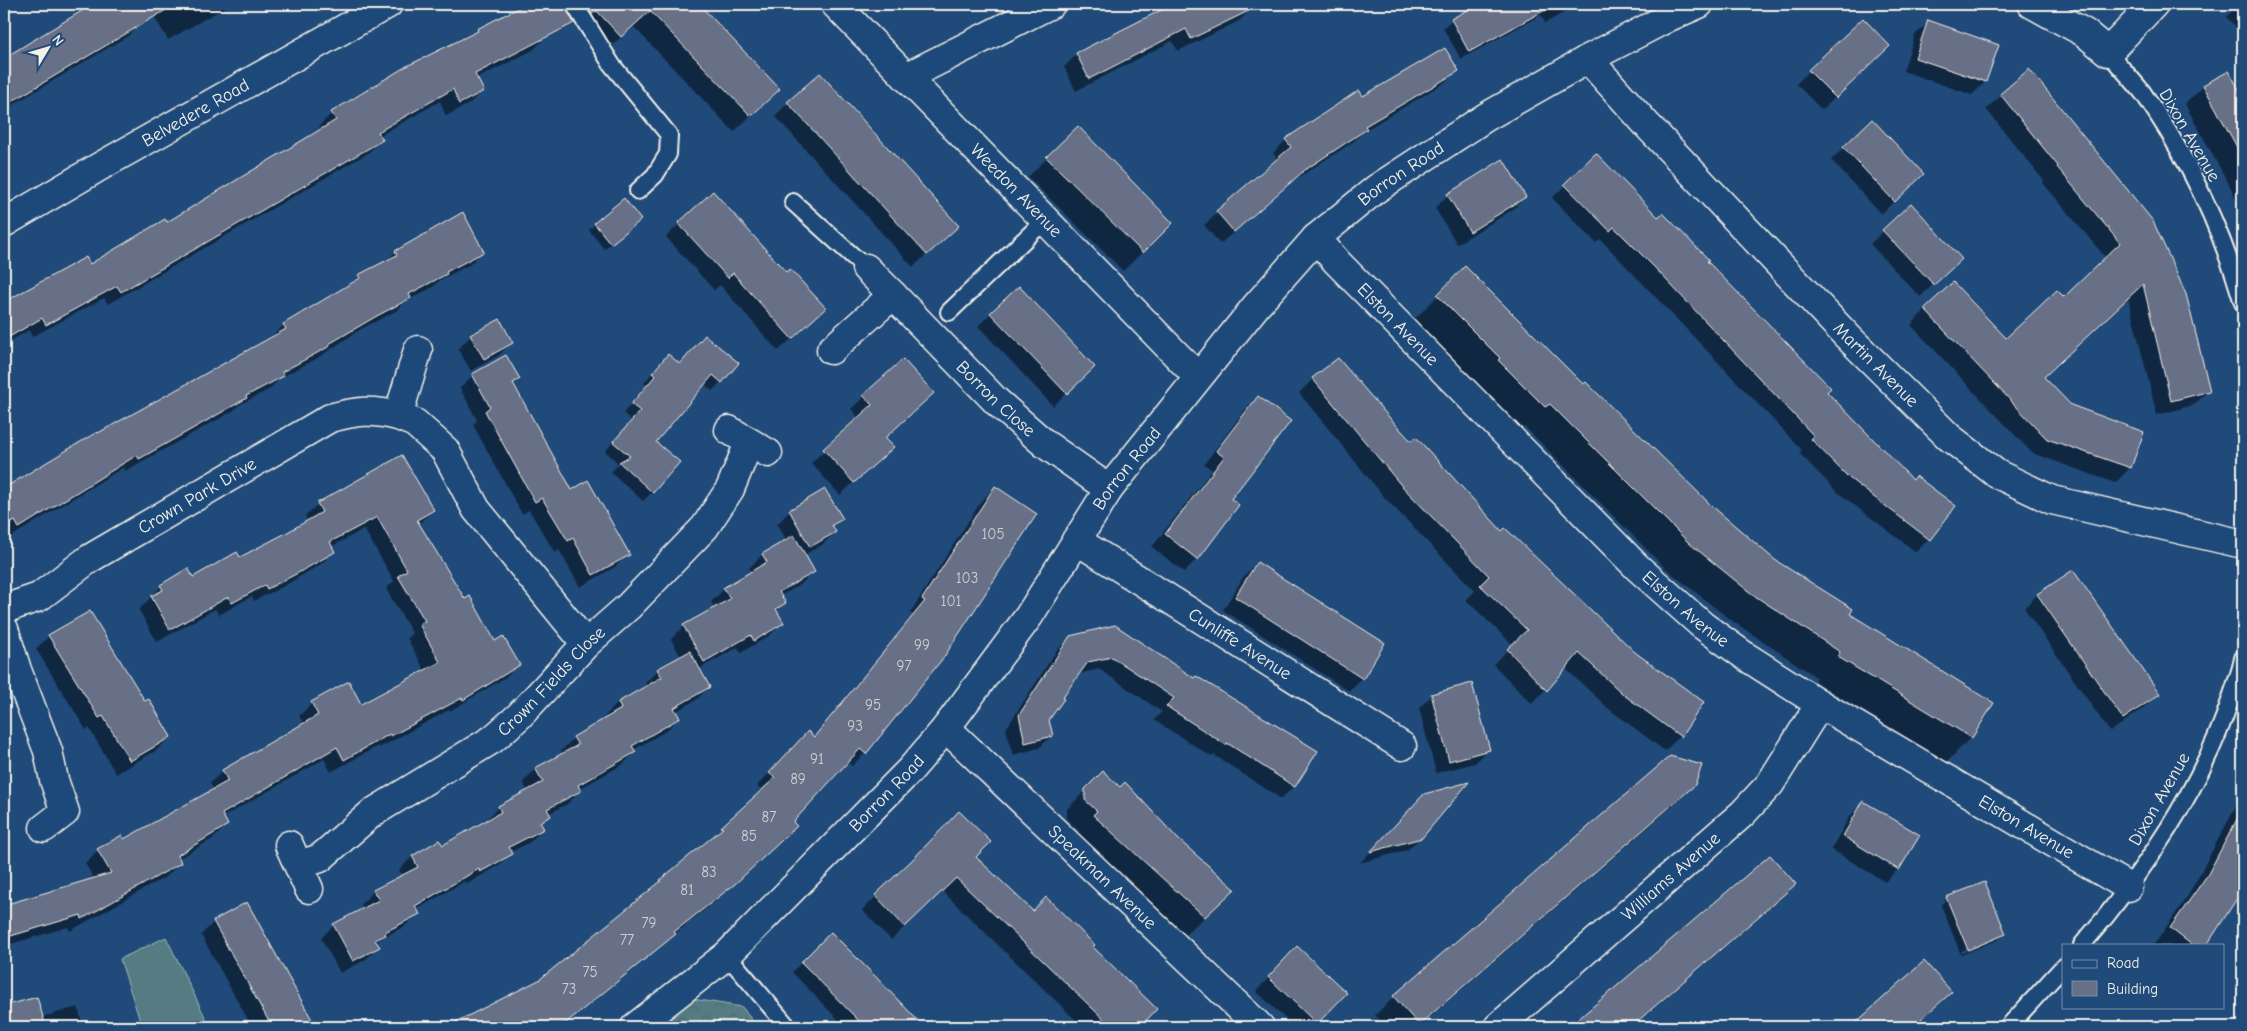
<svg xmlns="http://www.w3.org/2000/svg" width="2247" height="1031" font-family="'Comic Neue',sans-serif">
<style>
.grass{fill:#557c82;stroke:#a4b6b5}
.park{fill:url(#park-crowns);stroke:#a4b6b5}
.shadow{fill:#0007;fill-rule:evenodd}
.building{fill:#677087;stroke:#f4f1e8}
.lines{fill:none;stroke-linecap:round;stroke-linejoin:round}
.lane-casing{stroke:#f4f1e8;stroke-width:20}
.street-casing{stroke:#f4f1e8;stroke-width:31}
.lane{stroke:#1f4a7a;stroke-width:16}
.street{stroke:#1f4a7a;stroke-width:28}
.labels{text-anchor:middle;stroke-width:4;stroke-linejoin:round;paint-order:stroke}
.number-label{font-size:15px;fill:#d1d1d0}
.street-label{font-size:18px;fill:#f4f1e8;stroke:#1f4a7a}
</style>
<defs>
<pattern id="park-crowns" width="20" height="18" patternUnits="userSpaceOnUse" patternTransform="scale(1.25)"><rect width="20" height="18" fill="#557c82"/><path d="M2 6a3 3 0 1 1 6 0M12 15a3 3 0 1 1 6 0" fill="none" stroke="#506567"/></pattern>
</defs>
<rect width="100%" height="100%" fill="#1f4a7a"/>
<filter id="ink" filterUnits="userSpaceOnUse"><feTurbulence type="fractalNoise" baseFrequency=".02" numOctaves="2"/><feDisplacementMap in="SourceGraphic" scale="10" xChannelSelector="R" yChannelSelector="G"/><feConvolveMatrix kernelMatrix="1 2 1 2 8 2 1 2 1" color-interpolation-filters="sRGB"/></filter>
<g filter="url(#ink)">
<path class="grass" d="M166,937l44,90h-68l-22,-68z"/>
<path class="park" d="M693,999l49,8 15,20h-102z"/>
<path class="shadow" d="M99,4h30l11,19 -12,13 -124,74v-50z
M153,4h78l-63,36 -19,-32z
M583,4h114l81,85 -44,43 -101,-106 -29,27 -33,-37z
M1177,4h76l-3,1 2,3 -13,13 -61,30 -6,-10 -96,50 -12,-24 13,-13z
M1481,4h99l-35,19 -4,-8 -80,44 -18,-31 9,-8z
M2239,4h4v30l-17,-17z
M1929,22l69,24 -13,36 -13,13 -69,-24 12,-36z
M478,30l68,7 -13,13 -57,29 6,12 -13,13 -23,12 -6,-15 -61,35 2,4 -13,13 -260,151 -4,-6 -72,39 -3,-7 -25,15v-47l2,4 83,-36 77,-42 156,-93 -3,-5 13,-13 140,-77z
M1875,59l-53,51 -26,-26 13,-13z
M1457,70l-13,13 -80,48 -11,11 -63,41 -70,61 -16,-19 74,-65 -5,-7 13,-13 77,-42z
M2029,71l180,319 -15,15 -37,10 -29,-117 -86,79 28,29 72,26 -12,36 -15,15 -83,-30 -121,-128 14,-15 81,30 57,-41 43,-41 -63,-75 1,-2 -58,-72z
M2228,72l15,28v115l-11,-25 -47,-86 19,-18z
M788,103l156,136 -31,28 -138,-151z
M1078,127l94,96 -49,48 -95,-94z
M1844,148l65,39 -28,27 -50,-54z
M1596,155l62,64 48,42 119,131 88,89 41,25 -25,33 -13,13 -80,-61 -37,-38 3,-3 -202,-211 -4,4 -44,-45z
M712,193l74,81 26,47 -34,30 -58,-66 -6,5 -48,-53z
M1448,195l77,2 -13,13 -55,34 -22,-36z
M1911,205l37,66 -28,26 -50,-53z
M640,220l-36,29 -15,-19 6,-6z
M395,252h87l-13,13 -29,15 -7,7 -27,14 -10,10 -35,18 -45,30 -36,19 -10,11 -31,16 -6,6 -108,60 -1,-4 -118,73 -2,-4v-46l93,-57 1,2 172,-97 14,-13 64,-38 11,-11 26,-14z
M1441,292l141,93 129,122 64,54 74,54 122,122 -24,25 -133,-81 2,-4 -88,-59 -63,-50 -140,-141 -5,4 -45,-46 1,-2 -62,-63z
M991,313l89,67 -27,26 -75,-80z
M471,336l40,7 -13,13 -27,15 -13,-22z
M696,345l25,37 -9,9 -8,-7 -49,58 -3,50 -9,9 -32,-29 8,-8 -14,-13 27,-30 -9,-8 24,-27 -3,-3 15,-19 9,-9 12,10z
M903,361l-24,99 -39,35 -29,-32 48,-45 -8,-9z
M473,375l45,4 -6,5 59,108 57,62 -13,13 -35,20 -21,-37 -4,3 -26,-43 -7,4 -49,-89 4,-5 -17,-32z
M1313,379l74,38 115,116 133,121 67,48 -22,34 -15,15 -56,-42 -44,-41 -33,36 -39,-40 20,-19 -47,-45 9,-9 -90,-93 -86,-105z
M1258,397l-28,102 -33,60 -13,13 -32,-25 60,-77 -8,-6 41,-54z
M995,487l-130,266 -13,13 -5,-4 -56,60 -9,17 -61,57 -159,131h-96l-1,-2 74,-44 50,-39 13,-13 45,-35 62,-53 53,-50 -5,-5 38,-40 18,-8 100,-123 -3,-2 72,-113z
M318,504l115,6 -15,14 47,77 30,42 24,22 -13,12 -56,34 -1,-1 -70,38 -1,-2 -47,26 -7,-13 -101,58 4,8 -13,13 -36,21 2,4 -13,13 -97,55 -2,-4 -64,19v-40l90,-27 -9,-16 13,-13 24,-13 2,4 90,-51 -4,-7 13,-12 81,-47 -5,-8 13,-13 49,2 64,-34 -18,-33 5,-5 -26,-44 8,-8 -30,-52 -33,18 2,5 -12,12 -37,22 -30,15 -2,-5 -33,19 -4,-6 -58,33 -18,-32 22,-24 32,-7 47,-20 68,-37 -3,-6z
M790,511l51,8 -9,8 3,5 -13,13 -18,10 9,17 -13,13 -20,11 4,7 -8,8 7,11 -13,13 -29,18 -3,-6 -39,22 10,18 -13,13 -21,12 4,6 -13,13 -33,19 2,2 -13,13 -43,24 1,2 -13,13 -19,10 1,2 -8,9 2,4 -13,13 -19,10v1l-13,13 -31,18 -2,-3 -49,29 2,3 -13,13 -26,14 -3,3 2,4 -13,13 -25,13 -19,-35 13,-13 30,-15 -3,-6 13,-13 29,-15 -4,-6 13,-13 27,-15 3,4 45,-24 -1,-2 13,-13 29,-15 -5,-10 13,-13 27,-15 -2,-3 13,-13 33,-19 -2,-3 13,-13 29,-16 -2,-4 13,-13 23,-13 -10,-18 13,-13 31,-17 -4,-7 13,-13 28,-17 -3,-4 13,-13 25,-14 -10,-17z
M1257,563l105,115 -13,13 -126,-81 21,-34z
M2073,571l85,123 -13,13 -35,25 -86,-124 13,-13z
M49,636l96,67 25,34 -13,13 -41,24 -27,-46 -3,2 -50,-81z
M1071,637l123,42 100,107 -13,13 -67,-44 -2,2 -58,-37 8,-8 -63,-43 -21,5 -30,46 4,15 -13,13 -26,7 -7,-26 51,-79z
M1432,695l56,55 -13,13 -39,10 -17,-65z
M1103,773l111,135 -29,27 -110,-100 4,-4 -12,-12v-10z
M2243,784v103l-38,58h-51l35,-51 46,-86z
M1694,785l-19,19 -257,223h-32l-11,-12 19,-18z
M1863,803l35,66 -13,13 -54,-33 19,-33z
M1411,808l10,29 -14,13 -47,13z
M974,857l59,55 59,35 56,80h-65l-141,-136 -51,49 -29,-30 47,-45z
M1770,857l24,27 -19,19 -143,124h-59z
M1947,898l58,36 -7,6 -37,15 -20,-50zM1999,936v2l-37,15 -1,-2z
M214,922l99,102 -3,3h-58l-51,-92z
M830,933l91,93 -1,1h-75l-53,-55z
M1285,961l60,32 -32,34h-19l-38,-36z
M1924,962l26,30 -13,14 -25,21h-60z
M5,1007l37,10 36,-10 5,20h-79z"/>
<path class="building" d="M93,4h83l-172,102v-48z
M526,4h38l10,19 -99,51 9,17 -25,13 -6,-15 -75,43 5,8 -262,152 -4,-6 -71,39 -4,-7 -38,22v-38l82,-45 4,7 75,-45 2,3 169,-102 -5,-8 74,-45 73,-36 -1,-2z
M586,4h113l81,85 -29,27 -101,-105 -29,26 -24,-26 -5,3z
M1173,4h90l-72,35 -5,-10 -97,50 -13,-26z
M1478,4h78l-87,48 -18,-33z
M1863,18l27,28 -54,52 -28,-28z
M1928,20l71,25 -13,37 -71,-24z
M1445,48l14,23 -94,55 2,3 -62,41 -71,62 -18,-21 75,-64 -6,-8 74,-49 4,6z
M2029,69l124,152 33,73 24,97 -39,10 -28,-117 -99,93 27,28 73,27 -13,36 -84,-29 -123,-130 29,-27 53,56 51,-48 7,7 56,-54 -63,-76 1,-1 -58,-72z
M2229,71l14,26v61l-40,-73z
M820,73l139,153 -32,29 -140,-153z
M1872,119l52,55 -29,28 -52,-55z
M1078,126l95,97 -30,30 -97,-96z
M1596,153l62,64 5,-4 46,47 -2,1 124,127 -4,4 86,88 3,-4 40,30 -26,34 -81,-62 -38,-39 3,-3 -160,-169 -40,-40 -4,4 -46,-47z
M1503,159l23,38 -56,35 -23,-38z
M713,191l73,81 4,-3 36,39 -34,31 -59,-66 -5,5 -50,-55z
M624,198l17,22 -30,24 -17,-21z
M1911,203l51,56 -28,26 -52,-55z
M463,212l21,40 -38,20 1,2 -38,20 2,4 -36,19 -46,27 1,2 -48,26 2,4 -38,20 1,2 -108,61 -2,-4 -118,73 -4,-7 -11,6v-39l93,-56 1,1 188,-104 -3,-5 77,-46 -2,-3 39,-20 -2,-4z
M1465,266l118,118 3,-2 126,124 63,54 78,49 -3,5 144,89 -22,35 -134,-81 2,-5 -88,-58 -63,-51 -139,-139 -5,3 -47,-47 2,-2 -63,-63z
M1019,286l76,81 -28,27 -77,-81z
M500,319l13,24 -29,16 -14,-24z
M705,335l34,28 -17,20 -9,-8 -57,67 24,20 -27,31 -34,-31 11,-6 -17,-14 27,-31 -9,-7 24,-28 -3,-3 16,-19 12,10z
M506,355l14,24 -7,4 59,107 16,-10 42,75 -37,20 -20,-37 -5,3 -26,-43 -7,4 -50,-91 5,-4 -18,-33z
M1338,358l50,58 23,25 5,-4 86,94 3,-3 131,125 68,49 -23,35 -57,-42 -45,-42 -32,38 -40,-42 20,-19 -47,-45 9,-9 -89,-92 -88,-106z
M903,359l31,34 -49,45 9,9 -40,36 -31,-34 49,-44 -9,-10z
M1258,396l33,25 -60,78 8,6 -41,55 -33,-26 59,-77 -8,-6z
M402,455l32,55 -17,10 48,79 5,-3 25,45 8,-5 17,29 -57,35 -1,-2 -71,38 -1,-2 -46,26 -7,-13 -115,67 6,11 -50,30 3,8 -99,56 -1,-4 -77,23v-33l107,-32 -14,-24 25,-14 2,4 104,-58 -6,-11 96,-55 -7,-13 38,-21 12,23 79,-42 -21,-38 6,-3 -27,-45 9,-6 -30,-53 -47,25 5,10 -37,21 -31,16 -2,-4 -33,18 -4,-6 -58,33 -19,-34 12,-6 -3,-5 28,-17 5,9 44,-25 3,5 46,-24 36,-21 -5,-9z
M995,486l42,28 -93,143 -78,97 -6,-5 -67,73 4,4 -62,58 -61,48 2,2 -115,93h-115l93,-47 122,-99 -1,-1 63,-52 -2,-1 54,-49 -6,-5 39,-42 6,6 111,-136 -3,-2z
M825,489l18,30 -11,6 4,7 -26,15 -21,-37z
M794,535l21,37 -36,20 7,11 -10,6 8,14 -30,18 -3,-6 -47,27 -21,-37 47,-26 -7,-11 44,-26 -5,-8z
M1257,562l128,81 -22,36 -128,-82z
M2073,570l87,124 -37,25 -86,-125z
M90,611l55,90 4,-2 22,38 -41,24 -27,-45 -4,2 -51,-83z
M1115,625l79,53 2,-2 122,75 -23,36 -68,-44 -1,2 -60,-39 8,-8 -62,-41 -24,5 -26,36 2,1 -15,21 4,16 -28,7 -6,-28 51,-79z
M690,651l20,36 -36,21 6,10 -48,28 4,6 -58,33 3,6 -34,18 4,7 -11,6 4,7 -35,18 4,7 -33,18 -1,-3 -64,37 5,8 -35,18 1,3 -11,5 5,7 -27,14 -20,-37 46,-24 -6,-10 45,-23 -6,-11 27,-16 4,5 12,-7 46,-26 -3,-6 45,-24 -8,-14 43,-23 -5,-8 48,-28 -3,-7 44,-25 -5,-8z
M1472,683l18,67 -41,11 -18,-67z
M1670,756l32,9 -7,20 -276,240 -26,-29z
M1103,771l17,16 5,-5 53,57 57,50 -30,28 -112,-102 4,-4 -12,-11v-11z
M1469,782l-47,56 -52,14 54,-58z
M1863,801l57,34 -21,35 -56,-34z
M2243,808v81l-36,56h-15l-22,-17 38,-54z
M959,811l32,31 -15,15 57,54 13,-14 49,48 -2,2 64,62 -17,18h-28l-156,-149 -51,49 -30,-32 38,-36z
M1770,855l26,29 -165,143h-62z
M1985,882l21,52 -38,16 -22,-53z
M247,902l69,125h-44l-59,-106z
M831,932l43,43 50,52h-59l-64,-65z
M1297,946l50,47 -30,31 -49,-47z
M1924,961l28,31 -40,35h-61z
M37,997l9,30h-42v-21z"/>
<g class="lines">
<defs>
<path id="lane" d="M574,4l38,61 57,70 -1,19 -13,21 -17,16
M2108,52c11,14 24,27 35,41 45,64 78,135 100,210
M793,202l73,66
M949,312l97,-93
M2082,945c61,-71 120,-158 149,-247 4,-13 10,-27 12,-40
M727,955l61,72
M2008,1027l55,-60"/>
<g id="street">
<path id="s1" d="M835,4l363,373"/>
<path d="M2032,4l53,29 23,19 46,-48"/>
<path id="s2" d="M1588,59l60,67 199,210 102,101 48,37 55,26 191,44"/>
<path d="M906,77l145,-73"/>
<path id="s3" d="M4,223l95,-56 289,-163"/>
<path id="s4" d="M1316,238l21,24 300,305 65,58 43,31 75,48 308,183"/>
<path d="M866,268l27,27"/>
<path id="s5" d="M831,350l62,-55 103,106 49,43 64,45"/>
<path d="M398,416l17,7 30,27 31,59 110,135"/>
<path d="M729,430l39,23"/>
<path id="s6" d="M1076,540l326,206"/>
<path id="s7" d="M4,609l35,-12 50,-38 241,-141c26,-7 42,-9 68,-2l20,-66"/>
<path d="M4,629l13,41 31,81 6,29 11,32 -21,16"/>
<path id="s8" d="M946,728l314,299"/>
<path d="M289,845l20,44"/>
<path id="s9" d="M300,865l20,-7 52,-45 121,-74 26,-23 67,-72 43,-38 76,-79 25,-38 19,-46"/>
<path id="s10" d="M635,1027l92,-72 183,-185 36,-42 83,-112 80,-127 147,-183 60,-68 60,-49 110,-72 102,-58 81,-42 30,-13"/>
<path id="s11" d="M1498,1027l244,-213 28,-30 50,-80"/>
</g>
</defs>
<use href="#lane" class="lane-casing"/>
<use href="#street" class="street-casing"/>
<use href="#lane" class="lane"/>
<use href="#street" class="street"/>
</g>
</g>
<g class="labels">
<g class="number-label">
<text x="993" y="539">105</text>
<text x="967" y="583">103</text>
<text x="951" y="606">101</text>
<text x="922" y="650">99</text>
<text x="904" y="671">97</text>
<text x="873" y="710">95</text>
<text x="855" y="731">93</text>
<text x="817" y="764">91</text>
<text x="798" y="784">89</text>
<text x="769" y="822">87</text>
<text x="749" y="841">85</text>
<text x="709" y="877">83</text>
<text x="687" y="895">81</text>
<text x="649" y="928">79</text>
<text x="627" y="945">77</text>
<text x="590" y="977">75</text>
<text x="569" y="994">73</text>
</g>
<g class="street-label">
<text dy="6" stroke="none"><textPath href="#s3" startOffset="221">Belvedere Road</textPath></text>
<text transform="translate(2190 135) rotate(60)" y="6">Dixon Avenue</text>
<text dy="6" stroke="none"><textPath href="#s10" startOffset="1154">Borron Road</textPath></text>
<text dy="6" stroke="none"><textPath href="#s1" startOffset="260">Weedon Avenue</textPath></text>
<text dy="6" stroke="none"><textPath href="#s4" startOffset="119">Elston Avenue</textPath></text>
<text dy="6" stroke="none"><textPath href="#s2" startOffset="420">Martin Avenue</textPath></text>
<text dy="6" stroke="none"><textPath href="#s5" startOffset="229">Borron Close</textPath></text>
<text dy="6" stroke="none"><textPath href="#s10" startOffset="749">Borron Road</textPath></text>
<text dy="6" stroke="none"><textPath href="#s7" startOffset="225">Crown Park Drive</textPath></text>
<text dy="6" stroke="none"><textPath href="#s4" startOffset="524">Elston Avenue</textPath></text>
<text dy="6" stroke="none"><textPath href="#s6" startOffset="194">Cunliffe Avenue</textPath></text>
<text dy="6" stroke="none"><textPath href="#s9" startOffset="314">Crown Fields Close</textPath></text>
<text dy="6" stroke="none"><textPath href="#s10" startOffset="344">Borron Road</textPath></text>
<text transform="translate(2159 799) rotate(-60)" y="6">Dixon Avenue</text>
<text dy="6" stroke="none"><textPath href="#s4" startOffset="929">Elston Avenue</textPath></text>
<text dy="6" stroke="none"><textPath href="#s11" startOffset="229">Williams Avenue</textPath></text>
<text dy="6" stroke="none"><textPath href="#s8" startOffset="216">Speakman Avenue</textPath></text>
</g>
</g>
<rect width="2247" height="1031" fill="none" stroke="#1f4a7a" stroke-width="20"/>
<rect x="10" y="10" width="2227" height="1011" fill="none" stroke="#f4f1e8" stroke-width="2" filter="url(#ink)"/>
<rect x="2062" y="944" width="162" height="65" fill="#1f4a7a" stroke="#748da6"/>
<rect x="2072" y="960" width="25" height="8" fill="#1f4a7a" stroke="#748da6"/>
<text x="2107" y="968" font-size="15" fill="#f4f1e8">Road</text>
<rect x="2072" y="981" width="25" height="15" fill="#677087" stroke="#748da6"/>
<text x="2107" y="994" font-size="15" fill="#f4f1e8">Building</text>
<g transform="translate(48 48) rotate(52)" stroke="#1f4a7a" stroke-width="4" paint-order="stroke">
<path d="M0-4L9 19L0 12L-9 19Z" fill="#f4f1e8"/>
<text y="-8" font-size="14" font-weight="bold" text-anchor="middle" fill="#f4f1e8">N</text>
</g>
</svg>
